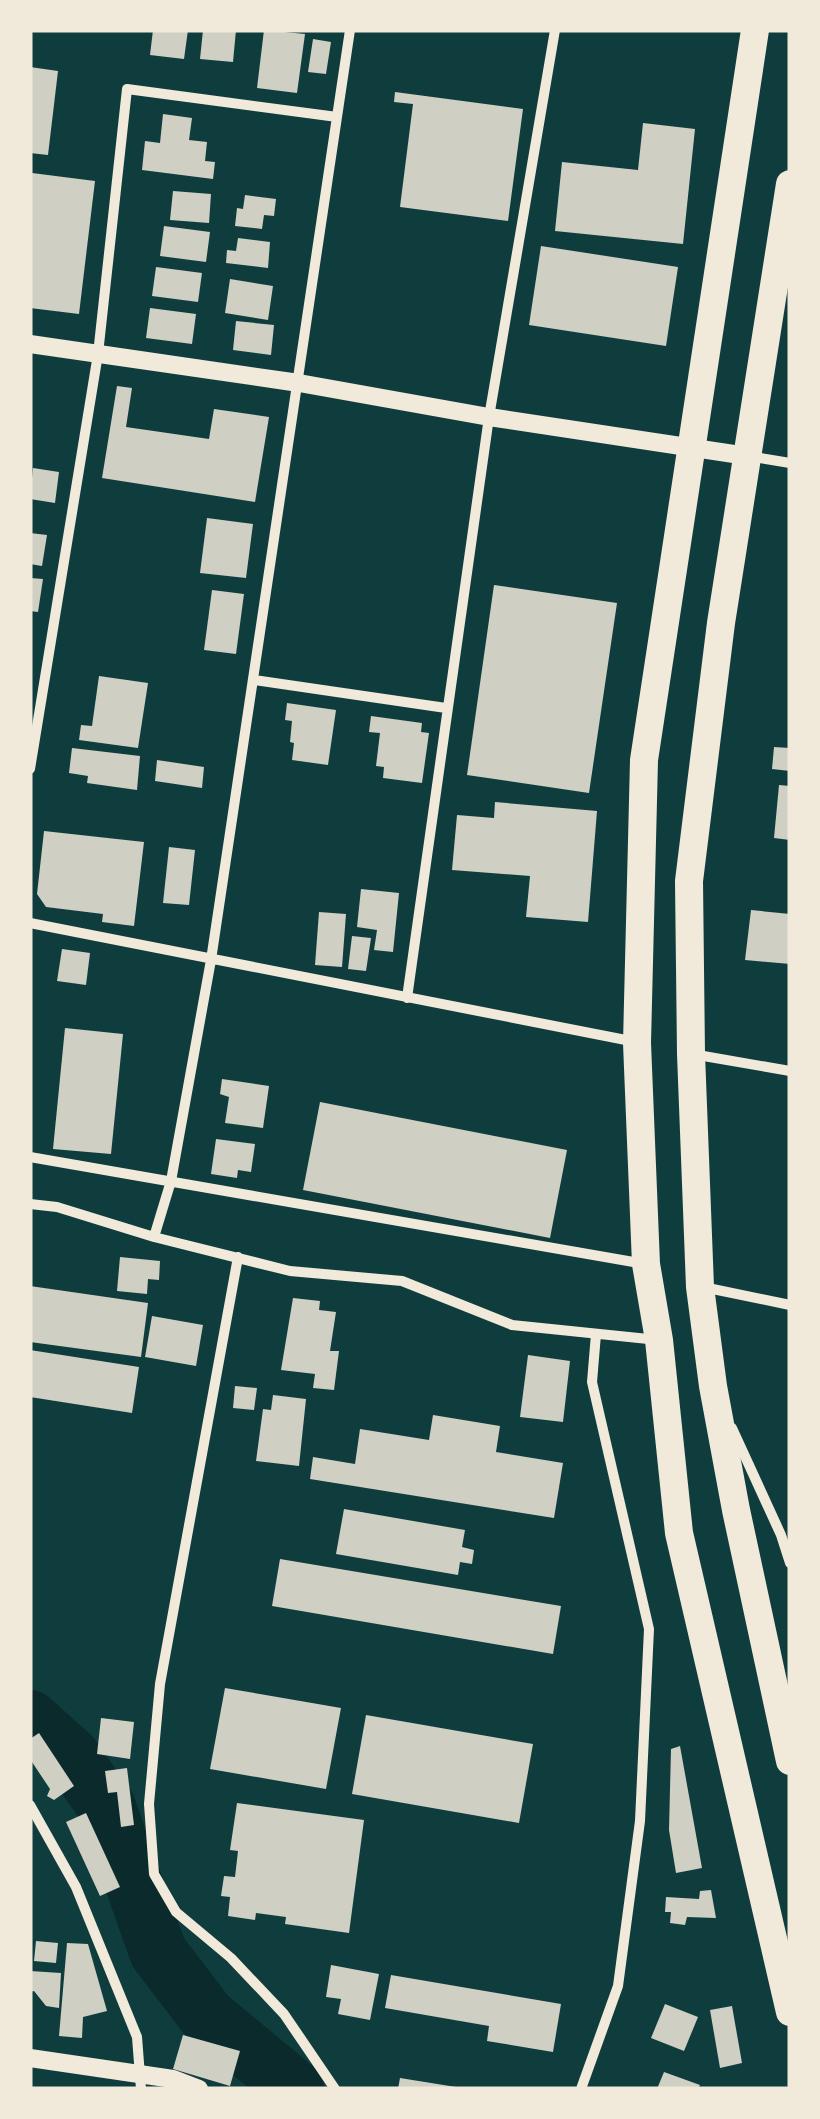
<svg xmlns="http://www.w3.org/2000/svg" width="820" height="2119" font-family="'Space Grotesk',sans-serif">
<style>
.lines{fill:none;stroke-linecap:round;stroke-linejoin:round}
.river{stroke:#0a2a2b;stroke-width:58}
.building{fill:#cfcfc3}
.minor{stroke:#f1e9da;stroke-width:10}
.tertiary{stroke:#f1e9da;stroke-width:18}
.trunk{stroke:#f1e9da;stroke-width:28}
</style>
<rect width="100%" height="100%" fill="#0f3d3e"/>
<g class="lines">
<path class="river" d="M30,1719l41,37 36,51 51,145 49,64 88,73"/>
</g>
<path class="building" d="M153,30h35l-4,29 -34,-4z
M203,30h33l-3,32 -33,-3z
M264,30l41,4 -8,59 -40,-5z
M313,39l18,3 -5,32 -18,-2z
M30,67l28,4 -10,84 -18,-2z
M395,92l128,17 -15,112 -108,-14 13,-103 -19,-2z
M163,114l29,4 -3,22 18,2 -2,19 10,1 -2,17 -71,-9 3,-29 15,2z
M643,123l52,6 -12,115 -128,-13 7,-69 76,8z
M32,173l63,8 -16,133 -49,-6z
M173,191l38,3 -2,29 -39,-3z
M245,195l31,4 -2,17 -10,-1 -2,14 -27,-3 2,-18 6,1z
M164,226l46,6 -4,30 -46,-6z
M238,238l32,4 -2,26 -42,-5 1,-13 9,1z
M541,246l137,21 -12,79 -137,-21z
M156,267l46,6 -4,29 -46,-6z
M230,279l43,7 -5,34 -43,-7z
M150,308l46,6 -4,30 -46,-6z
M236,321l38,4 -3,30 -38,-5z
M117,386l15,2 -6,39 83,12 5,-30 55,8 -14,85 -153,-24z
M33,468l26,4 -4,31 -25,-4z
M207,518l46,6 -7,54 -46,-5z
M30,533l17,2 -5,31 -12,-2z
M30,578l13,1 -5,33 -8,-1z
M494,585l123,18 -28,190 -122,-18z
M212,590l32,4 -8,60 -32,-4z
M99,676l49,7 -10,65 -59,-8 2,-15 11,1z
M287,703l49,7 -8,55 -36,-5 2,-17 -4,-1 2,-21 -7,-1z
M371,716l51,7 -1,9 8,1 -7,50 -39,-5 1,-11 -8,-1 4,-33 -11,-1z
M774,747l16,1v23l-18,-2z
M72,748l68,8 -3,34 -50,-7 1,-7 -19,-3z
M157,760l47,7 -2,21 -47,-7z
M779,785l11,1v54l-16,-2z
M495,802l102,9 -9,111 -62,-5 4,-41 -78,-6 5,-55 37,3z
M44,831l100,11 -10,84 -32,-4 1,-8 -57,-7 -9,-13z
M169,847l26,3 -6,55 -26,-2z
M361,889l38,4 -6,59 -19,-2 3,-20 -20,-3z
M751,910l39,4v50l-45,-4z
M319,912l27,2 -4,53 -27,-2z
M352,936l19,2 -5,33 -18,-2z
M62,949l28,4 -4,32 -29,-4z
M65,1028l58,6 -12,120 -58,-5z
M222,1079l47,7 -6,42 -38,-5 4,-26 -9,-3z
M320,1102l247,48 -17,88 -247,-48z
M216,1139l39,5 -4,28 -13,-2 -1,8 -26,-4z
M120,1257l40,4 -1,19 -11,-1 -1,15 -30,-3z
M30,1286l118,17 -7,54 -111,-15z
M293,1298l27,3 -1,9 17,2 -6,39h9l-5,39 -21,-2 2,-14 -34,-4z
M152,1316l51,9 -7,41 -51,-9z
M30,1350l109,17 -7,46 -102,-16z
M528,1355l42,6 -7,61 -43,-5z
M235,1386l22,2 -3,22 -21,-2z
M273,1395l33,4 -7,67 -43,-5 7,-52 8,1z
M433,1415l67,11 -4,26 67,11 -9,55 -244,-39 3,-22 42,7 5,-35 69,11z
M344,1509l121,21 -3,17 12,3 -2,14 -12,-2 -2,13 -122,-21z
M280,1559l281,47 -8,48 -281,-48z
M225,1688l116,20 -15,81 -116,-20z
M366,1715l167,29 -14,79 -167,-29z
M101,1718l33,4 -4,37 -33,-5z
M39,1733l35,53 -20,14 -7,-4 3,-7 -20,-30v-20z
M680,1746l22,122 -26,5 -7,-43 2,-81z
M127,1768l7,57 -13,2 -4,-35 -9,1 -3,-22z
M237,1803l127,17 -15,113 -64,-9 1,-7 -30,-4 -1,7 -27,-4 2,-19 -9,-1 3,-20 11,1 3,-26 -8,-1z
M86,1813l34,74 -20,9 -34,-74z
M711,1890l5,28 -29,-1 -2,8 -15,-2 1,-11h-6l1,-15 33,2 1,-8z
M36,1941l22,2 -2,20 -22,-2z
M67,1943l21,1 19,67 -24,6 -1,21 -23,-2z
M331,1965l48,9 -9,46 -32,-6 3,-15 -15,-2z
M30,1971l31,2 -2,35 -13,-2 -12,-15 -4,1z
M391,1975l170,29 -8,48 -66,-11 2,-15 -104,-18z
M665,2004l33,13 -14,34 -33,-13z
M732,2006l10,57 -22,5 -10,-58z
M183,2035l57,16 -10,35 -57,-17z
M664,2072l36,13 -2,4h-41z
M400,2078l56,9 -1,2h-57z"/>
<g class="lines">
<path class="minor" d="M748,456l42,7
M254,680l192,28
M30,769l68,-415 29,-265 210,28
M30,923l606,119
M407,998l82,-581 66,-387
M692,1054l98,17
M30,1157l615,107
M30,1204l27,3 97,30 136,34 112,10 110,44 146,15
M154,1237l17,-56 40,-221 139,-930
M238,1257l-78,427 -11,120 5,70 22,38 55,46 53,56 51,75
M703,1287l87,18
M732,1428l49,107 9,28
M30,1805l46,82 61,150 4,52
M581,2089l37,-103 22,-165 9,-192 -57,-247 4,-48"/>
<path class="tertiary" d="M30,344l269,39 190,34 258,39
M30,2058l143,21 26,10"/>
<path class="trunk" d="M755,30l-111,730 -7,283 9,221 13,76 20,193 111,479
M790,184l-69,439 -32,258 2,173 9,233 13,99 23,124 54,251"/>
</g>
<rect width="820" height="2119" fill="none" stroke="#f1e9da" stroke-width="65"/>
</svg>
